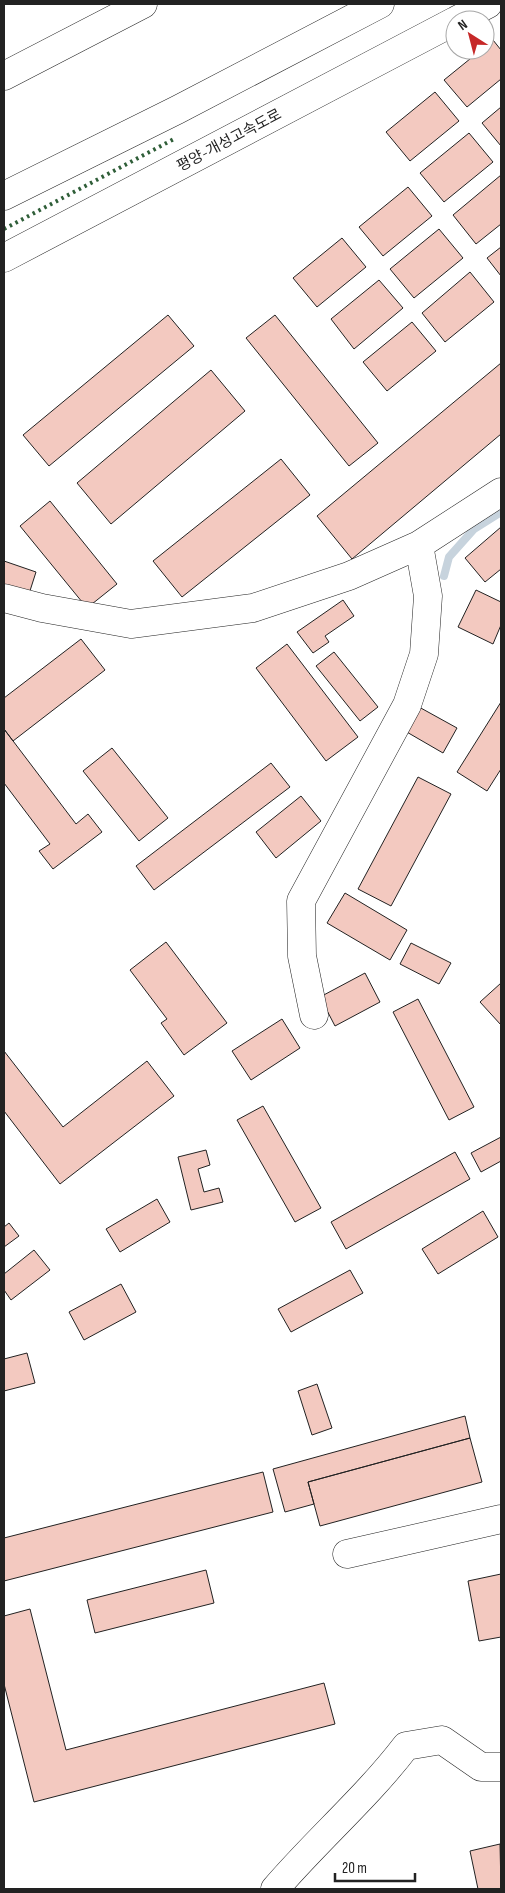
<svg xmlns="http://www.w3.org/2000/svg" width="505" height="1893" font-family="'Sofia Sans Condensed','Noto Sans KR',sans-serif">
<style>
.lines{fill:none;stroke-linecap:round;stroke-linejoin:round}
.stream{stroke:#c7d3dd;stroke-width:8}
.building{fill:#f3c9c0;stroke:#222}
.minor-casing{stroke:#222;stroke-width:29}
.highway-casing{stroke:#222;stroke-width:29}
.minor{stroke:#fff;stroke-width:28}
.highway{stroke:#fff;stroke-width:28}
.hedge{stroke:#2f5e38;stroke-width:4;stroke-dasharray:2.5 4;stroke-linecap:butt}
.labels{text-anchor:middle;stroke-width:4;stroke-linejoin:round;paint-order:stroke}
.street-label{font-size:15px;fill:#222;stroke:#fff}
</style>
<rect width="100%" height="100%" fill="#fff"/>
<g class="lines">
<path class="stream" d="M444,576l5,-19 25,-28 27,-17"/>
</g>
<path class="building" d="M493,40l8,10v29l-34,28 -23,-27 37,-30h4v-3z
M435,92l24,29 -49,40 -24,-29z
M501,107v39l-19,-23z
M469,133l24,29 -49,40 -24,-29z
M501,175v49l-25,20 -23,-29z
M408,187l24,29 -49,40 -24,-29z
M439,229l24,29 -49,40 -24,-29z
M342,238l24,29 -49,40 -24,-29z
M501,247v29l-14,-18z
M470,272l24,30 -49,40 -23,-29z
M379,280l24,28 -49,41 -23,-30z
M168,315l26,31 -145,120 -26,-31z
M275,315l103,128 -29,23 -103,-128z
M412,322l24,29 -49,40 -24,-29z
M501,363v71l-149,125 -35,-43z
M211,370l34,41 -134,113 -34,-41z
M281,459l29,36 -128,102 -29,-36z
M50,501l67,83 -30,24 -67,-82z
M501,527v42l-16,13 -20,-24z
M4,561l32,11 -8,25 -24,-8z
M476,590l25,12v23l-8,19 -35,-17z
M343,600l11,16 -29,20 4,6 -16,11 -16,-21z
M81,639l24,31 -92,71 -9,-12v-31z
M287,644l71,93 -32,24 -70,-93z
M334,652l44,55 -18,14 -44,-55z
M501,702v67l-14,22 -30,-19z
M419,707l38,21 -14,25 -38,-22z
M4,729l72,95 12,-10 14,18 -49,37 -14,-18 11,-7 -46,-61z
M112,748l56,70 -29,23 -56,-70z
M271,763l19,24 -136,103 -18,-24z
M418,777l33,17 -60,112 -33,-17z
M301,796l20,25 -45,37 -20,-26z
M345,893l62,37 -17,30 -63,-37z
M166,942l61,81 -43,32 -23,-32 6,-4 -37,-49z
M411,943l40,20 -12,21 -39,-20z
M365,973l15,29 -45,24 -15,-29z
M501,983v42l-21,-23z
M418,999l56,108 -25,13 -56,-108z
M282,1019l18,29 -49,32 -19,-29z
M4,1051l59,76 84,-66 27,35 -114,88 -56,-73z
M263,1106l58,102 -26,14 -58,-102z
M501,1137v24l-20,11 -10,-19z
M206,1150l4,15 -12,4 6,23 15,-4 4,14 -32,8 -13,-53z
M455,1152l15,27 -124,70 -15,-27z
M157,1199l13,23 -50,30 -14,-23z
M483,1211l15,26 -60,37 -16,-25z
M9,1223l10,13 -15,11v-20z
M34,1250l16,20 -39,30 -7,-10v-16z
M350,1270l13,23 -72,39 -13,-23z
M121,1284l15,28 -52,28 -15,-28z
M27,1353l8,30 -31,8v-32z
M317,1384l15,44 -20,7 -14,-44z
M465,1416l5,22 -162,44 6,22 -29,8 -12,-43z
M470,1438l12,44 -162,44 -12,-44z
M263,1472l10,40 -269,69v-43z
M206,1570l8,33 -119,30 -8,-33z
M501,1574v63l-22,4 -11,-60z
M30,1609l36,141 258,-67 11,41 -301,78 -30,-118v-68z
M500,1844l1,45h-23l-8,-38z"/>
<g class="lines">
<defs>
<path id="minor" d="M4,76l139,-72
M4,598l38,10 89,16 122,-16 96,-32 70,-31 82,-53
M314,1015l-12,-59 -1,-55 106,-196 17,-51 4,-58 -9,-51
M347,1554l154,-35
M275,1889c42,-49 92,-92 131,-143l36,-6 39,27h20"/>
<path id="highway" d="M457,20l31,-16
M4,196l173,-86 203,-106
M4,258l451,-237"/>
</defs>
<use href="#minor" class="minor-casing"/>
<use href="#highway" class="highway-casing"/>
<use href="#minor" class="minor"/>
<use href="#highway" class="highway"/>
<path class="hedge" d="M4,229l170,-90"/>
</g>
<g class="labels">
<g class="street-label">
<text transform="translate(229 140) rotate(-28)" y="5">평양-개성고속도로</text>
</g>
</g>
<rect width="505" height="1893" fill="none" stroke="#222222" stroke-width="10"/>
<g transform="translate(470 35) rotate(324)"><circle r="24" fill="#ffffff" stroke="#a7a7a7"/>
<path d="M0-4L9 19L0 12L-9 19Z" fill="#c62828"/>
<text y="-8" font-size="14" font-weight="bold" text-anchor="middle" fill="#222222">N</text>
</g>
<path d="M335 1873v8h80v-8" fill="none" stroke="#222222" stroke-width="2.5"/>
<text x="342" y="1873" font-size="15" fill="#222222" stroke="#ffffff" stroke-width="4" paint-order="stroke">20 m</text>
</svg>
